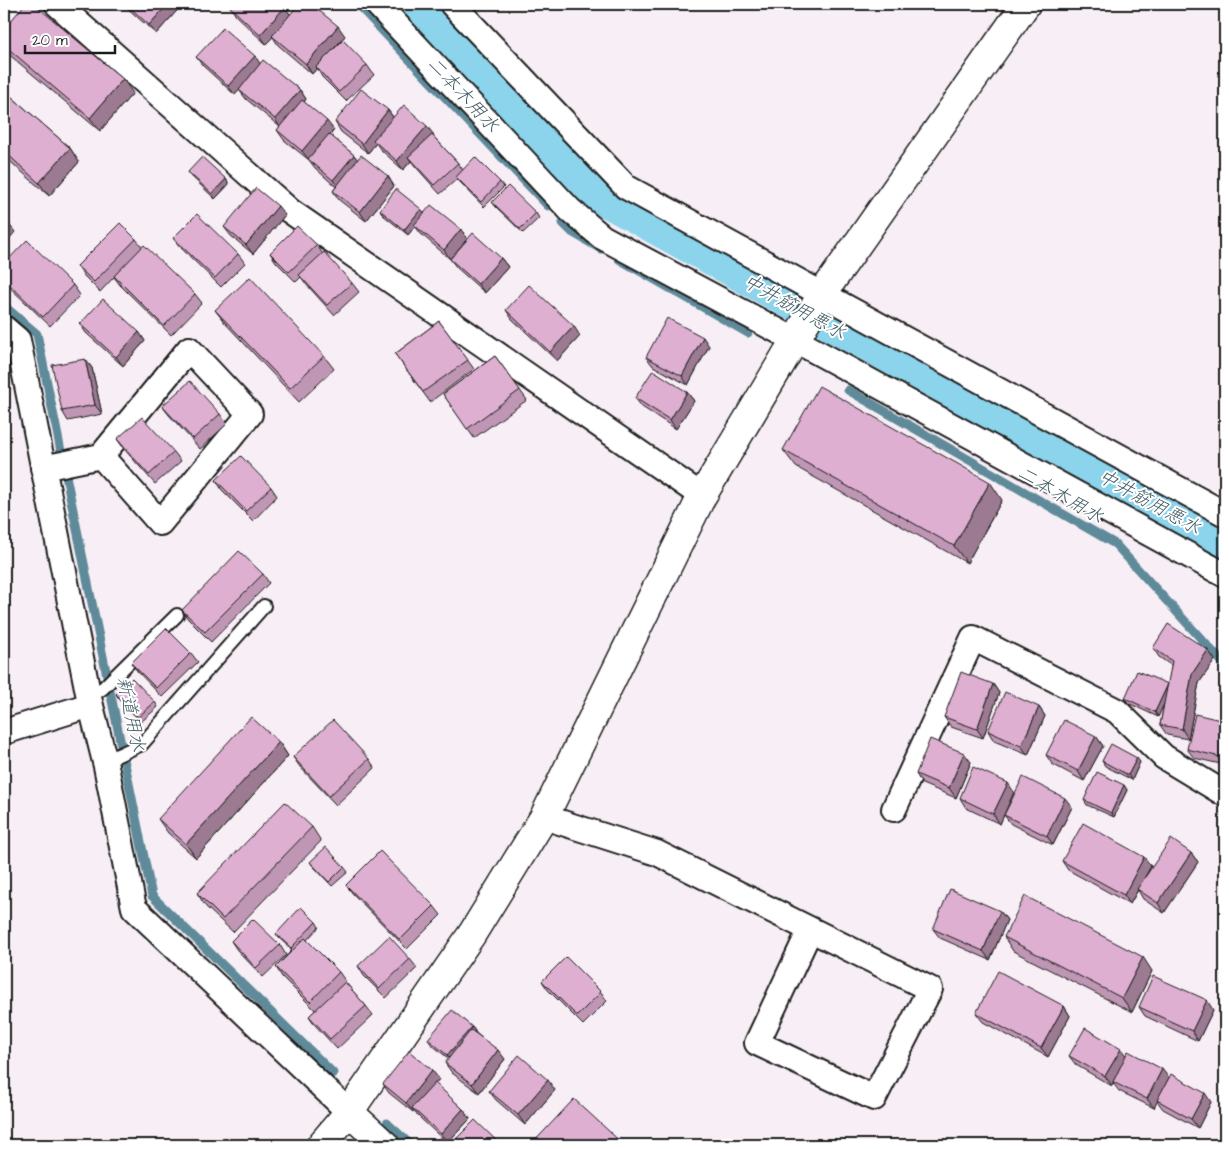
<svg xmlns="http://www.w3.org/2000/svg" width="1229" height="1149" font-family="'Architects Daughter','Klee One',sans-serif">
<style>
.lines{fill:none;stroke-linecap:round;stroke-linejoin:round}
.stream{stroke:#5f8a99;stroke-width:9}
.canal{stroke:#8bd4ec;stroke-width:31}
.service-casing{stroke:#1c1c1c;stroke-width:16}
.minor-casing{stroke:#1c1c1c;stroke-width:28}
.tertiary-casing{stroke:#1c1c1c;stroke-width:31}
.service{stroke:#fff;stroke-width:12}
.minor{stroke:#fff;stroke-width:24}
.tertiary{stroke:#fff;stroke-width:28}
.wall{fill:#bf96b4;stroke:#1c1c1c}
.shaded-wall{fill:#9b7a92;stroke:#1c1c1c}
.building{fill:#deafd1;stroke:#1c1c1c}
.labels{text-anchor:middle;stroke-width:4;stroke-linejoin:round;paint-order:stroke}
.water-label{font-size:19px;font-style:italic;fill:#435c65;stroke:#fff}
</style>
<rect width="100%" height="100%" fill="#f8eff6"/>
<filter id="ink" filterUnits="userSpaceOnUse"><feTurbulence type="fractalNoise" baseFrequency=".02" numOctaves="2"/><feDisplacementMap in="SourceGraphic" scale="10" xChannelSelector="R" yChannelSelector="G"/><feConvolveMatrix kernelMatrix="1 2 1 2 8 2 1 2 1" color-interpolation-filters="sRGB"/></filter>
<g filter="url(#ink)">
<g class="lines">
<path class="stream" d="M357,4l191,202
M563,223l9,9 29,17
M619,259l129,74
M4,306l33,28 115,562 181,177
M848,390l267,154 110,121
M387,1123l24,22"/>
<path class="canal" d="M415,4l184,194 626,345"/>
<defs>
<path id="service" d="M89,698l14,-10 74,-73
M105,761l37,-17 122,-138"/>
<path id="minor" d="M57,4l233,207 412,285
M377,4l193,206 32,27 193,103 430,235
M452,4l174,183 599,327
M4,328l14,12 71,358 17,68 28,142 215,204
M43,468l58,-12 59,67 90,-109 -61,-65 -88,107
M4,732l86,-27
M894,809l79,-171 144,73 47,46 61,37
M544,817l113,36 273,136 -56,109 -117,-55 53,-113"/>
<path id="tertiary" d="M349,1112l36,33
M321,1145l28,-33 123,-178 72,-117 158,-321 121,-203 203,-289"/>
</defs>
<use href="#service" class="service-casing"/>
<use href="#minor" class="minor-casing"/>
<use href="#tertiary" class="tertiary-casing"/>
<use href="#service" class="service"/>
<use href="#minor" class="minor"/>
<use href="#tertiary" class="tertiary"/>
</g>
<path class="wall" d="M123,4h60l-27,30 -31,-28z
M227,4h54l9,10 55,22 -18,20 40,9 7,10 -28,26 -24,-24 -5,-9 -5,6 -34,-29 -5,-8 -7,7 -30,-28 -6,-10z
M4,29l129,64 -33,38 -94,-79 -2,-3z
M196,57l64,7 40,26 6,9 -2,3 30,28 -4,5 24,20 3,4 37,27 -28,35 -27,-21 -6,-9 3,-4 -21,-19 -6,-8 -25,-20 -7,-10 3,-3 -34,-28 -7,-9 -4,5 -32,-29z
M4,90l66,58 9,14 -30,34 -45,-40z
M388,110l5,7 41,18 -1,1 25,27 5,7 37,12 4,5 -20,20 -27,-28 -17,15 -25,-28 -4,-5 -8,9 -23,-21 -4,-6 -8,10 -27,-21 -6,-10z
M188,172l38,7 3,5 -14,15 -24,-23z
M492,202l44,11 3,5 -16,15 -27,-26z
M421,209l3,4 37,16 6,10 -11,13 45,6 7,9 -23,26 -28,-25 -7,-9 -29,-25 -6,-8 -7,9 -25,-20 -3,-5z
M285,215l-32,39 -22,-18 -7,-9z
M173,238l65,16 7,9 -24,24 -41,-40z
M136,239l6,8 53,47 7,9 -31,32 -51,-50 -6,-8 -14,15 -16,-16 -7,-10z
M317,245l5,8 30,30 7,9 -25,23 -28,-31 -5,-7 -5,5 -20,-20 -6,-9z
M4,264l69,21 7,10 -30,31 -46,-44z
M215,310l109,46 10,13 -35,33 -74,-79z
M506,310l74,26 -23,25 -45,-42z
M439,321l35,48 -44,33 -35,-48z
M80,324l59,8 6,9 -22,25 -37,-33z
M709,346l-21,39 -35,-19 -7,-9z
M495,356l32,44 -53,38 -31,-44z
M85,359l7,9 10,46 -34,7 -6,-10z
M687,392l7,9 -18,28 -34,-22 -7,-9z
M162,406l58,8 7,10 -27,25 -31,-34z
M117,439l57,13 7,9 -26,23 -31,-35z
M783,450l219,50 -35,63 -171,-96z
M216,480l55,7 6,9 -24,25 -31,-31z
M263,574l6,9 -58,59 -23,-23 -6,-9z
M1153,648l62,12 -16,23 -11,56 -21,-4 -7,-10 4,-22 -6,14 -30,-14 -3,-5 43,-13 4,-19 -13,-9z
M191,653l7,9 -36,35 -24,-25 -7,-9z
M993,684l6,9 -16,45 -32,-11 -7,-10z
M116,694l39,8 3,5 -17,15 -22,-23z
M1039,707l6,9 -17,39 -34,-14 -6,-10z
M1225,721v44l-31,-7 -7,-9z
M1096,736l7,10 -19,35 -32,-17 -6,-9z
M279,742l9,14 -92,102 -28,-25 -10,-14z
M293,757l76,2 6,9 -39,37 -36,-38z
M1102,761l38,1 -8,18 -27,-14z
M971,762l-15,36 -34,-14 -6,-10z
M1124,785l3,5 -13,27 -27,-12 -3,-5z
M1014,792l-14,32 -34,-16 -6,-10z
M1072,807l-19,38 -42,-21 -7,-9z
M312,827l9,14 -88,91 -27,-25 -9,-14z
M1191,853l7,9 -34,51 -21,-14 -5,-9 -8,14 -62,-34 -6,-9 82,-4 7,9 -6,11z
M310,862l34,5 4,5 -16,14 -19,-20z
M346,885l88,21 7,9 -34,34 -54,-55z
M1000,911l7,9 -17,40 -50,-22 -7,-9z
M316,922l3,5 -12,13 32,32 7,10h-1l21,24 7,9 -36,34 -22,-24 -6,-9 6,-6 -33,-33 -6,-10 16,-17 -13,-12 -3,-4z
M1004,937l148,34 -20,41 -119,-61z
M231,941l49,4 6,10 -23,22 -26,-27z
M410,959l7,9 -31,30 -22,-22 -6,-10z
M542,981l59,11 6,9 -24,24 -35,-35z
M1064,1006l6,10 -22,41 -65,-35 -7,-9z
M1139,1007l74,3 -15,31 -53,-25z
M472,1027l3,4v1l30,27 -26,34 -27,-20 -7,-10 4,-4 -18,-15 -3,-5z
M1126,1055l85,47 -13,26 -35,-19 -6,-8 -3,7 -35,-17 -6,-8 -1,3 -36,-21 -7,-9z
M439,1079l-4,5 28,25 7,10 -23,24 -28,-26 -5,-6 -1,1 -24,-19 -6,-9z
M555,1090l-30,35 -29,-25 -7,-9z"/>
<path class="shaded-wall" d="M168,4h15l-27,30 -7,-9z
M285,7l7,10 -20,19 1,1 -7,7 -6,-9z
M338,26l7,10 -33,38 -6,-10z
M255,56l6,9 -26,30 -7,-9z
M123,79l10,14 -33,38 -10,-13z
M300,90l6,9 -25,30 -6,-10z
M388,110l7,10 -22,20 3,3 -8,10 -6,-9z
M327,121l7,9 -25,30 -7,-9z
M427,126l7,9 -22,26 -4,-4 3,4 -8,9 -6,-9z
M70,148l9,14 -30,34 -10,-13z
M354,155l7,9 -22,25 -6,-9z
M388,176l6,10 -28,35 -6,-9z
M226,179l3,5 -14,15 -3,-5z
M278,206l7,9 -32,39 -7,-9z
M421,209l4,5 -17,21 -4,-5z
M8,223l7,9 -11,13v-17z
M461,229l6,10 -17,20 -6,-9z
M501,258l7,9 -23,26 -7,-9z
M574,326l6,10 -23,25 -7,-9z
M139,332l6,9 -22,25 -7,-9z
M703,337l6,9 -21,39 -6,-9z
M85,359l7,9 10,46 -7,-9z
M687,392l7,9 -18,28 -6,-9z
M990,482l12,18 -35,63 -13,-17z
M1208,650l7,10 -16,23 -11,56 -6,-10 10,-55z
M993,684l6,9 -16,45 -6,-9z
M1168,684l3,5 -13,28 -3,-5z
M1039,707l6,9 -17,39 -7,-9z
M1096,736l7,10 -19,35 -6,-10z
M279,742l9,14 -92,102 -10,-14z
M964,753l7,9 -15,36 -7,-10z
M1137,758l3,4 -8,18 -4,-5z
M1008,783l6,9 -14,32 -7,-10z
M1124,785l3,5 -13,27 -3,-4z
M1065,798l7,9 -19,38 -6,-9z
M1191,853l7,9 -34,51 -6,-10z
M1144,857l7,9 -21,38 -6,-9z
M1000,911l7,9 -17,40 -7,-9z
M1143,957l9,14 -20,41 -10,-14z
M1207,1000l6,10 -15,31 -6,-10z
M1064,1006l6,10 -22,41 -7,-9z
M472,1027l3,4 -25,29 -3,-5z
M1121,1049l7,9 -15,24v1l-1,3 -7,-10z
M498,1050l7,9 -26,34 -7,-9z
M1162,1069l7,9 -15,30 -7,-9z
M432,1070l7,9 -25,31 -2,-2 2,3 -1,1 -7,-9z
M548,1080l7,10 -30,35 -7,-10z
M1205,1093l6,9 -13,26 -7,-9z
M463,1109l7,10 -23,24 -6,-9z"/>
<path class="building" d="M25,4h9l89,75 -33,39 -86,-73v-16z
M126,4h42l-19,21z
M232,4h49l4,3 -25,28 -30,-28z
M299,4h12l27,22 -32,38 -34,-28z
M223,28l32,28 -27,30 -32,-29z
M343,40l24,25 -28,27 -23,-25z
M263,60l37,30 -25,29 -36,-29z
M361,89l27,21 -26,34 -27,-22z
M4,90l66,58 -31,35 -35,-32z
M302,100l25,21 -25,30 -25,-21z
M404,105l23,21 -30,35 -24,-21z
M329,134l25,21 -21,25 -25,-21z
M432,135l26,28 -24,22 -26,-28z
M361,155l27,21 -28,36 -27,-21z
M202,157l24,22 -14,15 -24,-22z
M475,157l25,25 -19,20 -25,-25z
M508,186l28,27 -16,16 -28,-27z
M256,188l22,18 -32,39 -22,-18z
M396,189l25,20 -17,21 -24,-20z
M431,205l30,24 -17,21 -30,-25z
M197,214l41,40 -23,24 -42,-40z
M4,219l4,4 -4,5z
M120,223l16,16 -42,43 -17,-16z
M297,226l20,19 -28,27 -19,-19z
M473,233l28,25 -23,26 -28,-25z
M27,240l46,45 -30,32 -39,-38v-15z
M144,245l51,49 -31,32 -50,-50z
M324,252l28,31 -25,22 -28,-30z
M250,277l74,79 -34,32 -75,-78z
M529,285l45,41 -24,26 -44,-42z
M103,299l36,33 -23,25 -36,-33z
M667,318l36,19 -21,39 -36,-19z
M439,321l29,39 -45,32 -28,-38z
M495,356l25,34 -53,39 -24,-35z
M85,359l10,46 -33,6 -10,-46z
M653,370l34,22 -17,28 -35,-22z
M190,381l30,33 -27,25 -31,-33z
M819,386l171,96 -36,64 -171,-96z
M142,417l32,35 -25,23 -32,-36z
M241,456l30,31 -25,24 -30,-31z
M239,551l24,23 -58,58 -23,-22z
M1168,624l40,26 -16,24 -10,55 -22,-4 12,-64 -19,-13z
M166,628l25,25 -35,35 -25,-25z
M1137,671l31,13 -13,28 -30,-14z
M961,672l32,12 -16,45 -33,-12z
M132,678l23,24 -17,15 -22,-23z
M1005,692l34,15 -18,39 -33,-15z
M1195,714l30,7v37l-38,-9z
M251,717l28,25 -93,102 -28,-25z
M333,720l36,39 -40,37 -36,-39z
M1064,720l32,16 -18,35 -32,-16z
M930,739l34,14 -15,35 -33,-14z
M1111,744l26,14 -9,17 -26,-14z
M973,767l35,16 -15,31 -33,-16z
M1097,772l27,13 -13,28 -27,-13z
M1023,777l42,21 -18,38 -43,-21z
M285,802l27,25 -89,92 -26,-26z
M1083,823l61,34 -20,38 -62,-34z
M1171,839l20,14 -33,50 -21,-14z
M326,847l18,20 -15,15 -19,-20z
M380,851l54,55 -34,34 -54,-55z
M950,889l50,22 -17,40 -50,-22z
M1025,896l118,61 -21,41 -118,-61z
M301,907l15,15 -25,26 -15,-14z
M253,919l27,26 -24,23 -25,-27z
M389,936l21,23 -31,30 -21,-23z
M305,938l34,34 -29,30 -34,-35z
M566,957l35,35 -24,24 -35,-35z
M998,971l66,35 -23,42 -65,-35z
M1153,976l54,24 -15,31 -53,-24z
M345,982l21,24 -36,33 -21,-23z
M452,1010l20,17 -25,28 -19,-16z
M1085,1028l36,21 -16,27 -36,-20z
M471,1030l27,20 -26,34 -27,-21z
M409,1051l23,19 -26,33 -23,-19z
M1128,1051l34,18 -15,30 -34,-17z
M519,1055l29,25 -30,35 -29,-24z
M1171,1074l34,19 -14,26 -34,-19z
M435,1083l28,26 -22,25 -29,-26z
M574,1099l50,46h-93z
M475,1120l26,25h-51z
M784,1142l5,3h-7z"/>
</g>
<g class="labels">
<g class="water-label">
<text transform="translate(464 94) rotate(47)" y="7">二本木用水</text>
<text transform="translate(795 306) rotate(29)" y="7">中井筋用悪水</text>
<text transform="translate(1061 494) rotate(30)" y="7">二本木用水</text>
<text transform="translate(1150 501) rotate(29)" y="7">中井筋用悪水</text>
<text transform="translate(132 714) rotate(78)" y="7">新道用水</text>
</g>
</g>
<rect width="1229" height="1149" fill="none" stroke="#fff" stroke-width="20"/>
<rect x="10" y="10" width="1209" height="1129" fill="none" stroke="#1c1c1c" stroke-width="2" filter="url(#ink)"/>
<path d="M25 45v8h90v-8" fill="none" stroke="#1c1c1c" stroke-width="2.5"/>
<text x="32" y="45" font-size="15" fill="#1c1c1c" stroke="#ffffff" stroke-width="4" paint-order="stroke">20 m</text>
</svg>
